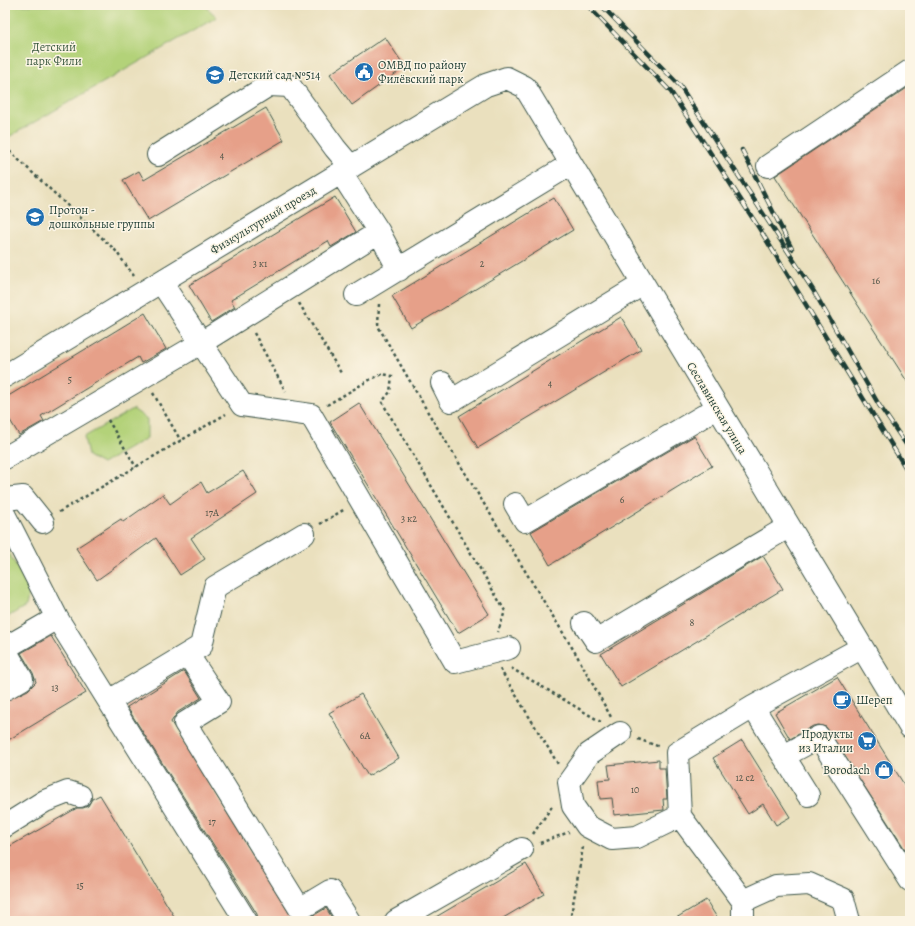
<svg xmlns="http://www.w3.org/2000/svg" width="915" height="926" font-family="Alegreya,serif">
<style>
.green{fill:#b3d279;stroke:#698856}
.building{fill:#e6a089}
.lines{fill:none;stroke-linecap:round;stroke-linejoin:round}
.minor-casing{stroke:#3d5549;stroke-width:24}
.path{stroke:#3d5549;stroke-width:2.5;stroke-dasharray:3 3;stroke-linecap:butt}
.minor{stroke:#fff;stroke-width:22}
.rail-casing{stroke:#1f3d34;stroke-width:4.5}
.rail{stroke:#fcf5e5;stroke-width:3;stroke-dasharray:9;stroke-linecap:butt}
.labels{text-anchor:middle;stroke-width:3;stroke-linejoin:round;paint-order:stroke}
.number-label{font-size:10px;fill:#515649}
.park-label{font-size:12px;fill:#3d5b42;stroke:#fcf5e5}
.poi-label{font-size:12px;fill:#1f3d34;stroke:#fcf5e5;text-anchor:start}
.street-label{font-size:12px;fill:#1f3d34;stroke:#fcf5e5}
</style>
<rect width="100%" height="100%" fill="#fcf5e5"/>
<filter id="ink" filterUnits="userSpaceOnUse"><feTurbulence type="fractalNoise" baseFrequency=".025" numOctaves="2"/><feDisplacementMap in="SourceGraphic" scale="8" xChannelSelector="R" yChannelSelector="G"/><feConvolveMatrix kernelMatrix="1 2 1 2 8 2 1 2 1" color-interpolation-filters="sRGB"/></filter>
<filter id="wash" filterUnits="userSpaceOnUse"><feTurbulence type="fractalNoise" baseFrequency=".012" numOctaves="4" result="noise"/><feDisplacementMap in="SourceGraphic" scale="16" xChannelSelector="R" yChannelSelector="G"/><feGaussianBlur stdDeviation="0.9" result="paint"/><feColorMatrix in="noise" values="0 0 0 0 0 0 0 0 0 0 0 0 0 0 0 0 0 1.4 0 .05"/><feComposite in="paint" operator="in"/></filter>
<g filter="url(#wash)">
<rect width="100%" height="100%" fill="#eae0be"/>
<path class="green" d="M5,5h199l13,12 -212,122z
M133,409l14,10v19l-45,26 -14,-8 -4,-19z
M5,547l25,41 -4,18 -17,10h-4z"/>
<g id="blocks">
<path class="building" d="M385,37l20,30 -53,38 -22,-31z
M910,86v300l-135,-210z
M266,108l18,32 -136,81 -25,-41 16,-9 5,9z
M335,197l21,35 -25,15 -3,-6 -97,59 4,7 -24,15 -22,-37z
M554,198l19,32 -162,98 -19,-32z
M145,313l21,36 -25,14 -3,-6 -97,59 3,5 -25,14 -14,-23v-14z
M621,317l20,33 -163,98 -19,-32z
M359,403l130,211 -31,19 -128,-211z
M694,436l18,30 -162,99 -19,-33z
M243,471l14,23 -66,44 14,21 -25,16 -24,-37 -59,42 -21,-32 45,-29 2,3 40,-28 7,10 31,-22 6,11z
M763,556l20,33 -162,98 -20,-33z
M51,636l35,57 -81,49v-41l23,-11 8,-8 -3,-9 -12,-20z
M184,671l17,27 -23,14 -7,10 123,199h-36l-1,-7 -130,-207z
M837,677l73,117v63l-84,-130 -7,-2 -6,1 -23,13 -15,-26z
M361,694l38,64 -31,18 -39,-63z
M742,740l48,77 -14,8 -13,-21 -15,10 -35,-56z
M659,760v8h6l2,31h-4l1,11 -50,5 -2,-17 -12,1 -2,-19 12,-1 -2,-14z
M100,795l77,126h-172v-72l72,-41h6l5,-2 4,-7z
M526,864l18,30 -46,27h-69z
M706,900l13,21h-48z
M326,908l8,13h-32l4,-1z"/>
</g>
</g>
<g filter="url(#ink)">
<use href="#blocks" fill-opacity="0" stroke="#3d5549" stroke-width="1"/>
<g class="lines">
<defs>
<path id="minor" d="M158,155l111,-70 21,1 45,62 16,19
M768,166l142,-95
M341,173l38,59 20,38
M161,282l81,123 69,10 144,247 54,-14
M356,295l215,-131
M5,376l481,-291 21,-7 18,9 385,640
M442,383l9,18 192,-117
M5,458l196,-115 178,-111
M5,499l18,-2 20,25
M515,504l10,17 192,-113
M5,516l52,102 189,303
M584,623l12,18 192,-114
M5,648l52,-30
M5,650l17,29 -17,10
M188,655l31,47 -34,21 115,186 30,-18 19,30
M109,701l92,-55 14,-59 89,-53
M753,707l55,88
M620,733l-31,21 -20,28 4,24 14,20 25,13 25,-2 43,-21
M784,756l35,-19 91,143
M5,826l40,-25 23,-9 12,4
M743,901l33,-15 33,-2 34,15 6,22
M396,921l126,-72
M743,921v-20l-63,-85 -3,-63 76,-46 108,-59"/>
</defs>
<use href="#minor" class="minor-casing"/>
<path class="path" d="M5,147l110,103 19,26
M299,303l42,70
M379,304l-1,22 51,88 147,240 35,63
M254,333l32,59
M153,393l28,48
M327,405l44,-26 12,-5 9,2 -2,16 -8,10 123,209 -7,21
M108,420l28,47
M59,512l167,-98
M320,524l25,-15
M511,668l90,54
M500,669l58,95
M638,739l22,8
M533,834l20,-29
M540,843l29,-11
M570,921l13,-74"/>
<use href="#minor" class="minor"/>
<defs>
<path id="rail" d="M587,5l84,87 88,136 151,247
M601,5l79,81 133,204 66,115 31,45
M742,150l50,99"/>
</defs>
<use href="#rail" class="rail-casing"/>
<use href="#rail" class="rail"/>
</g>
</g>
<defs>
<symbol id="civic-disc" viewBox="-11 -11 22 22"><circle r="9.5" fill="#1f6fb2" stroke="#fcf5e5"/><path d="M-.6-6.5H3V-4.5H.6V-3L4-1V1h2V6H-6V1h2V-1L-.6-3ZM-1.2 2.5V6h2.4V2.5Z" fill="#fff"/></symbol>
<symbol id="school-disc" viewBox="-11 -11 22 22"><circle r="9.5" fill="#1f6fb2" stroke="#fcf5e5"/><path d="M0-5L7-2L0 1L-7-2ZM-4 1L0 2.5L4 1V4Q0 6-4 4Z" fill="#fff"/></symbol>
<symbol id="cafe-disc" viewBox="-11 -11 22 22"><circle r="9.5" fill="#1f6fb2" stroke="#fcf5e5"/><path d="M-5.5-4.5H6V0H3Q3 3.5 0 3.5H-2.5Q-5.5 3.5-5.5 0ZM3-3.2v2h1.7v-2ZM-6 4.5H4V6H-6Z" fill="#fff"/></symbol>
<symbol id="supermarket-disc" viewBox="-11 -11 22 22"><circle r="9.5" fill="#1f6fb2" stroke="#fcf5e5"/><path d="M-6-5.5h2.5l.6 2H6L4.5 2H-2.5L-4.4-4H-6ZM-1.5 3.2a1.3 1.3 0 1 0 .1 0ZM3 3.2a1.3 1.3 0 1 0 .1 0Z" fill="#fff"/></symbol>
<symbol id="shop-disc" viewBox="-11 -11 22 22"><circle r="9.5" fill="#1f6fb2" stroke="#fcf5e5"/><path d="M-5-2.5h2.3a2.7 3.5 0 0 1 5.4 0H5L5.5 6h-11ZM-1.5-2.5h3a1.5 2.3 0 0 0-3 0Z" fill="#fff"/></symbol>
</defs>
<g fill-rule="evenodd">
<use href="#civic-disc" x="353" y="61" width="22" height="22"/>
<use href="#school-disc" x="204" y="64" width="22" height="22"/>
<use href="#school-disc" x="24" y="206" width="22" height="22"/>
<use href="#cafe-disc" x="831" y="689" width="22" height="22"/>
<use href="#supermarket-disc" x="856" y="730" width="22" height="22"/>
<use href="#shop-disc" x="873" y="759" width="22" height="22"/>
</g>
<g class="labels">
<g class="number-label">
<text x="222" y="159">4</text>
<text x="260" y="267">3 к1</text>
<text x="482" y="267">2</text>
<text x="876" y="284">16</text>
<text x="70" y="383">5</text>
<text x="550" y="387">4</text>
<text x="622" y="503">6</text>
<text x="212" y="516">17А</text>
<text x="409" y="522">3 к2</text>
<text x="692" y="626">8</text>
<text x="55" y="691">13</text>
<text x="365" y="739">6А</text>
<text x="745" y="781">12 с2</text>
<text x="635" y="793">10</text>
<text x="212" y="825">17</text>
<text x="80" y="889">15</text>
</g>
<g class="park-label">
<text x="54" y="51">Детский<tspan x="54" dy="14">парк Фили</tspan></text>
</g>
<g class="poi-label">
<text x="378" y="69">ОМВД по району<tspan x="378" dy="14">Филёвский парк</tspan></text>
<text x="229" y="79">Детский сад №514</text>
<text x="49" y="214">Протон -<tspan x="49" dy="14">дошкольные группы</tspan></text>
<text x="856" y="704">Шереп</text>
<text x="853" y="738" text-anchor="end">Продукты<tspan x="853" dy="14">из Италии</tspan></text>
<text x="870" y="774" text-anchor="end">Borodach</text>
</g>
<g class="street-label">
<text transform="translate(263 220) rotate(-31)" y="4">Физкультурный проезд</text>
<text transform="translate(717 408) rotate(59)" y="4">Сеславинская улица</text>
</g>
</g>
<rect width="915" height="926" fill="none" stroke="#fcf5e5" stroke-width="20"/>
</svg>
